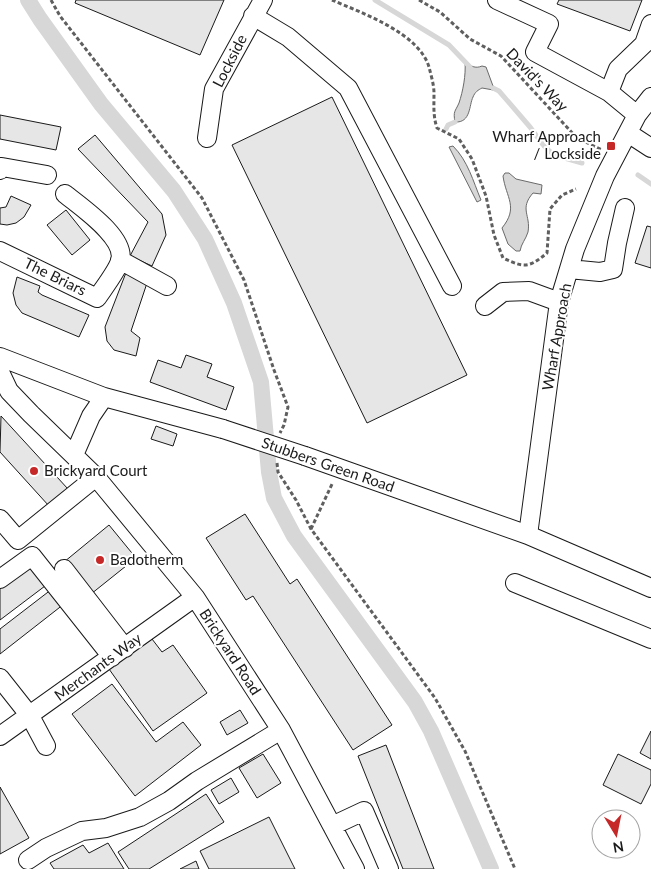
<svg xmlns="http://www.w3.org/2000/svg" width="651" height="869" font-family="Lato,sans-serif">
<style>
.water{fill:#d7d7d7;stroke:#6a6a6a}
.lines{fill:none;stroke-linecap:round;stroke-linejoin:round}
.stream{stroke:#d7d7d7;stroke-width:5}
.canal{stroke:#d7d7d7;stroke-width:16}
.building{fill:#e6e6e6;stroke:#1a1a1a}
.minor-casing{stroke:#1a1a1a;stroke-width:20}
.path{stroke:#5f5f5f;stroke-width:3;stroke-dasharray:4 2.5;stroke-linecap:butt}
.minor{stroke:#fff;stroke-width:18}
.minor-bridge-casing{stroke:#1a1a1a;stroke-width:20;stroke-linecap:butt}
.minor-bridge{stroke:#fff;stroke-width:18}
.poi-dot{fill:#c62828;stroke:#fff;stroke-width:2}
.labels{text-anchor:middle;stroke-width:4;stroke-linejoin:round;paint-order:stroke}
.street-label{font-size:15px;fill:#1a1a1a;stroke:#fff}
.poi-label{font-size:15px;fill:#1a1a1a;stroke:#fff;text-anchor:start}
</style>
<rect width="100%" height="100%" fill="#fff"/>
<path class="water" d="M465,62c6,4 10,7 17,4l4,1 7,19 6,5 -17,-3c-4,2 -7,4 -9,9 -4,8 -2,26 -18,25 -2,-11 0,-10 4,-19 4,-12 7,-28 6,-41z
M453,146c15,15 20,35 28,54l-4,2 -28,-55z
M505,173h4l7,6 26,6 -1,9 -8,-1c-14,16 -2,22 -5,39 -2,7 -7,12 -8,19h-4l-8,-7 -6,-16c17,-21 4,-30 1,-52z"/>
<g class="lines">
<path class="stream" d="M375,0l74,45 21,22
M493,88l6,3 31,36 14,19 10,9 28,8
M446,129l2,-4 7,-3
M638,175l13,9"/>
<path class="canal" d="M28,0l12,19 61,85 73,87 31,48 29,64 27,79 8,90 5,26 20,38 121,166 16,29 60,138"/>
</g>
<path class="building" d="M76,0h148l-24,55 -125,-52z
M559,0h83l-12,31 -73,-27z
M332,97l135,278 -100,48 -135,-278z
M0,115l61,12 -5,23 -56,-11z
M95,135l67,79 4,21 -14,31 -22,-10 18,-34 -70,-73z
M11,196l20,9 -7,12 -8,6 -9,2 -7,-1v-16l6,-1z
M66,210l24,30 -18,15 -25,-30z
M647,226l4,1v41l-16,-5z
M127,270l21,10 -17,51 9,7 -4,18 -22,-6 -7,-9 -2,-14z
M17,277l23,9 -2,6 4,3 47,20 -10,22 -57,-24 -6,-8 -3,-12z
M186,355l26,9 -5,13 27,10 -8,23 -76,-28 8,-22 23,8z
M1,416l67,73 -19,17 -49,-54z
M156,426l21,8 -4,12 -22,-7z
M245,514l45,70 7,-5 95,146 -39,25 -100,-154 -7,4 -40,-62z
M109,525l27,33 -45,36 -27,-32z
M30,565l15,21 -45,34v-33z
M52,589l12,15 -64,50v-25z
M152,639l10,13 11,-7 34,48 -54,38 -44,-62z
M112,684l44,58 27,-20 18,23 -66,51 -63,-82z
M240,710l8,13 -21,12 -7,-13z
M651,731v28l-11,-6z
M386,745l48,124h-31l-45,-113z
M263,754l18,29 -24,15 -18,-30z
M618,754l33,16v14l-10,20 -38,-19z
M231,778l8,14 -20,12 -8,-14z
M0,787l29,51 -29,16z
M206,794l18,28 -75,47h-20l-11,-17z
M269,817l26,52h-86l-9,-18z
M108,843l16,26h-70l-4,-6 33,-18 6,8z
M196,861l3,8h-19z"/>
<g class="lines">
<defs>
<path id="minor" d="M497,0l52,24 -14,28 74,40 28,23
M253,16l35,21 60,51 104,198
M609,92l9,-23 26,-25 7,-20
M628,133l23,15
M207,138l7,-49 49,-89
M0,170l2,-3 45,8
M0,251l97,47c6,-9 20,-27 23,-37 7,-23 -39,-54 -55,-67
M120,260l47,26
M569,269l31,3 13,-3 4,-26 8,-35
M485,306l18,-14 26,-1 30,11
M0,357l104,40 119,32
M0,372l9,19 22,23 65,63 99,120 86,133 74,139
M74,455l17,-39 13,-19
M305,456l223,79 123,53
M0,519l18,21 78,-63
M528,535l31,-233 16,-53 30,-73 32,-61 14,-18
M64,569l61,79
M0,579l32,-23 80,101
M515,583l136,56
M0,678l30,38 16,30
M0,736l195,-139
M332,826l32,-15 25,58
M28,860l18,-12 36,-17 24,-3 34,-11 29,-16 28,-20 84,-51"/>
</defs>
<use href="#minor" class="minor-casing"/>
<path class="path" d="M51,0l9,16 142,182 42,82 30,90 14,37 -4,18 -4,8
M332,0c30,13 87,33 97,67 2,8 5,18 5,26 0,13 -1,23 3,35l22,11 13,20 14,37 8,39 9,23c21,10 26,10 44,-5l3,-44 12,-14 14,-6
M419,0l21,12 30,27 31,17 76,82 25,12
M277,463l1,9 18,28 15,29 124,169 30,53 50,118
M311,529l22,-47"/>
<use href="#minor" class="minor"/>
<defs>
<path id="minor-bridge" d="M223,429l82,27"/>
</defs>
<use href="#minor-bridge" class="minor-bridge-casing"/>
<use href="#minor-bridge" class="minor-bridge"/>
</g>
<g class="poi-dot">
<rect x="606" y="141" width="10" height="10" rx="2.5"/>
<circle cx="34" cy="471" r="5"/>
<circle cx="100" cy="560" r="5"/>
</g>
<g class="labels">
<g class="street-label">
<text transform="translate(230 61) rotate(-63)" y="5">Lockside</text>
<text transform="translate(537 80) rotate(46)" y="5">David's Way</text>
<text transform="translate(55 277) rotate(26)" y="5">The Briars</text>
<text transform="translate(557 337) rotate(-80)" y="5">Wharf Approach</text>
<text transform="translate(328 465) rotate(19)" y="5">Stubbers Green Road</text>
<text transform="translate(230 652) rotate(57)" y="5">Brickyard Road</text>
<text transform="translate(98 667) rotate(-36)" y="5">Merchants Way</text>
</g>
<g class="poi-label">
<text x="601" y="142" text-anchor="end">Wharf Approach<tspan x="601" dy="17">/ Lockside</tspan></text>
<text x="44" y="476">Brickyard Court</text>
<text x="110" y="565">Badotherm</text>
</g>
</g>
<g transform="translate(616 834) rotate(170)"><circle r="24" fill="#ffffff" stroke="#a3a3a3"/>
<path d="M0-4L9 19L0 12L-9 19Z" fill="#c62828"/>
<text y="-8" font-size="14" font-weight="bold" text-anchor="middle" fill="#1a1a1a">N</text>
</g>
</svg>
